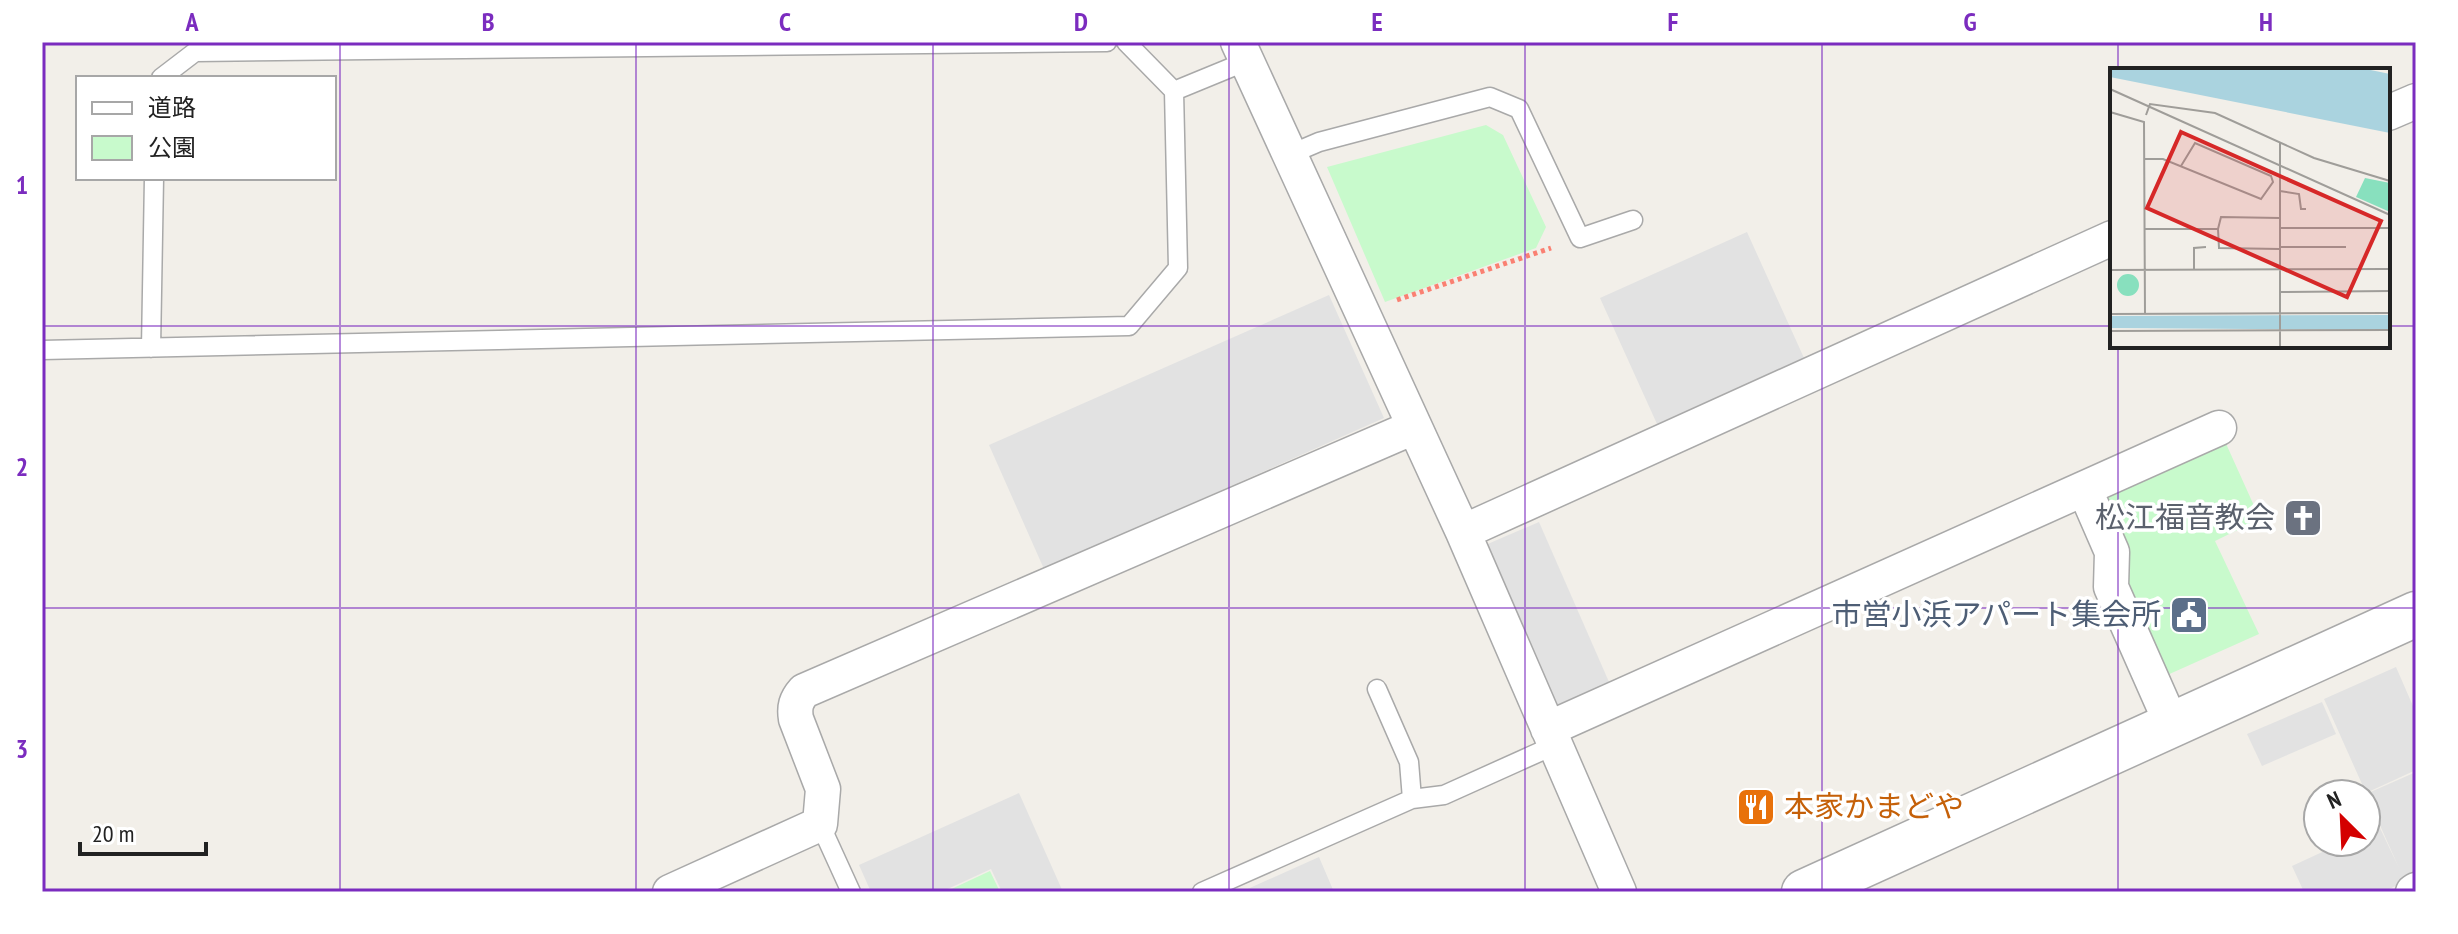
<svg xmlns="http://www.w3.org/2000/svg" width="2458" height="934" font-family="'PT Sans Narrow','Noto Sans JP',sans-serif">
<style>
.park{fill:#c8facc}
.parking{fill:#e2e2e2}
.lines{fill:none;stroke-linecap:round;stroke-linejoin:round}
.service-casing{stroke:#a9a9a9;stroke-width:21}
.minor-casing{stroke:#a9a9a9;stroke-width:37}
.tertiary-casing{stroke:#a9a9a9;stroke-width:47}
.path{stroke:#fa8072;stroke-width:5;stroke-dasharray:4 4;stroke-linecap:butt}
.service{stroke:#fff;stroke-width:18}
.minor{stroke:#fff;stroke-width:34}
.tertiary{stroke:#fff;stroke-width:44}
.grid{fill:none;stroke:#7b2cbf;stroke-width:2;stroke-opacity:0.55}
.labels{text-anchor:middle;stroke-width:7;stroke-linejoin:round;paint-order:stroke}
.worship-label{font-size:30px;fill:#5b616d;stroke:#fff;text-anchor:end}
.service-label{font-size:30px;fill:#4e5e75;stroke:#fff;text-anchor:end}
.food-label{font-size:30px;fill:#c56008;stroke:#fff;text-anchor:start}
.inset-road{fill:none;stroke:#9f9d99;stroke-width:2}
.view{fill:#d62828;fill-opacity:0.15;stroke:#d62828;stroke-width:4}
.inset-edge{fill:none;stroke:#222;stroke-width:4}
.neatline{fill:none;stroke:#7b2cbf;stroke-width:3}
.grid-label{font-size:26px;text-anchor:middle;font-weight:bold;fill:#7b2cbf}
</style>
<rect width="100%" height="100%" fill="#f2efe9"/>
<path class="park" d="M1486,125l17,10 43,92 -10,21 -151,54 -58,-135z
M2223,437l37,82 -45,22 44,93 -94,42 -45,-103 -19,-60 6,-23z
M990,871l10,21h-55z"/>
<path class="parking" d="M1747,232l57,126 -147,66 -57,-126z
M1329,295l55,123 -340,151 -55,-124z
M1539,522l70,160 -61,27 -65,-163z
M2396,667l20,46v57l-50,23 -42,-94z
M2322,702l14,32 -74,32 -15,-32z
M2416,772v104l-33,16h-79l-12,-26 52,-24h22v-10l13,-6 20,42 -33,-74z
M1019,793l44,99h-61l-11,-23 -50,23h-70l-12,-27z
M1319,857l15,35h-91v-1z"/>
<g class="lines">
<defs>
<path id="service" d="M161,78l34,-26 912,-10
M1174,91l73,-30
M1291,154l28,-12 171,-45 29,12 61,129 53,-18
M151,348l3,-170
M42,350l1087,-24 49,-58 -4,-177 -48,-49
M1377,689l32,73 3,37
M820,824l31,68
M1202,892l210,-93 32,-4 111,-50"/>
<path id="minor" d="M1238,42l225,490 156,360
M2388,113l28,-12
M2085,490l27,62 -1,35 61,138
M1463,532l649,-294
M1548,729l671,-301
M670,892l150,-68 3,-35 -27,-70c-2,-12 0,-19 8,-28l610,-264
M2413,892l3,-2"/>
<path id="tertiary" d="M1804,892l612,-278"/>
</defs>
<use href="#service" class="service-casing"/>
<use href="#minor" class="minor-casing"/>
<use href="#tertiary" class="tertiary-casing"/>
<path class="path" d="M1397,300l154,-52"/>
<use href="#service" class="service"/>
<use href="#minor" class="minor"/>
<use href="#tertiary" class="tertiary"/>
</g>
<path class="grid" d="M340,42v850M636,42v850M933,42v850M1229,42v850M1525,42v850M1822,42v850M2118,42v28M42,326h2070M2388,326h28M2118,346v546M42,608h2374"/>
<defs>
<symbol id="church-square" viewBox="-11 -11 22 22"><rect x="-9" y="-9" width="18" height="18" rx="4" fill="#6b7280" stroke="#fff"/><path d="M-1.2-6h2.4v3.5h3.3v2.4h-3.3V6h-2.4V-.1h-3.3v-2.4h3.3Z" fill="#fff"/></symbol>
<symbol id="civic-square" viewBox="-11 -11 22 22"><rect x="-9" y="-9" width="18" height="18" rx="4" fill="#5c6f8a" stroke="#fff"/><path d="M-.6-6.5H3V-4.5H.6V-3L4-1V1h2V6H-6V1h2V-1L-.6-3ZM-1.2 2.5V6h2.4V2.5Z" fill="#fff"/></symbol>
<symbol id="restaurant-square" viewBox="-11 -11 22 22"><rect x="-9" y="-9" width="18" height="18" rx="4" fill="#e8710a" stroke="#fff"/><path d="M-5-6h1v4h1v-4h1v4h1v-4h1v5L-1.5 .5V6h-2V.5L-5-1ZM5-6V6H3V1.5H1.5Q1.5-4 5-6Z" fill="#fff"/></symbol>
</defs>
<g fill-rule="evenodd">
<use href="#church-square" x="2281" y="496" width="44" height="44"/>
<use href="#civic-square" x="2167" y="593" width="44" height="44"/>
<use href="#restaurant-square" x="1734" y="785" width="44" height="44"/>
</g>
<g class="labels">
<g class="worship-label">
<text x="2275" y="528">松江福音教会</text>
</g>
<g class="service-label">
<text x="2161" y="625">市営小浜アパート集会所</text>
</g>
<g class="food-label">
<text x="1784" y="817">本家かまどや</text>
</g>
</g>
<g transform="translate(2110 68)">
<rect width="280" height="280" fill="#f2efe9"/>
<path d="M255,110l25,5v29l-34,-15zM7 217a11 11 0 1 1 22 0a11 11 0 1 1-22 0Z" fill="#88e0be"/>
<path d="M0,0h251l29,6v59l-280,-56zM280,247v15l-280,-2v-12z" fill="#aad3df"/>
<path class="inset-road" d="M0,21l280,126M0,44l34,10 1,192M36,47l4,-11 65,9 99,45 76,23M170,75v205M35,91h18l98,40 12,-17 -2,-6 -76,-33 -14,23M170,123l19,3 2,15h5M171,160h109M35,161h73l3,-12 59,1M108,161l1,19 61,1M170,179h66M0,202l280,-1M84,202v-22l12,-1M170,224l110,-1M0,246l280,-1M0,263l280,-1"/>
<path class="view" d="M71,64l200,89 -34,76 -200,-89z"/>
<rect width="280" height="280" class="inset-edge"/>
</g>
<rect width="2458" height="934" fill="none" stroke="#ffffff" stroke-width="88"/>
<rect x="76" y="76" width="260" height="104" fill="#ffffff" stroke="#a7a7a7" stroke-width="2"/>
<rect x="92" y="102" width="40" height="12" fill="#ffffff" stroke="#a7a7a7" stroke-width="2"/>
<text x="148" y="116" font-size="24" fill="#222222">道路</text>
<rect x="92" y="136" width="40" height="24" fill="#c8facc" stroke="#a7a7a7" stroke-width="2"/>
<text x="148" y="156" font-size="24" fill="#222222">公園</text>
<g transform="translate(2342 818) rotate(336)"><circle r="38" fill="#ffffff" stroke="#a7a7a7" stroke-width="2"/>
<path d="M0-6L14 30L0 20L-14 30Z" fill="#d40000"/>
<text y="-12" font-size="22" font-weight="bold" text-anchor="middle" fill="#222222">N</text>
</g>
<path d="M80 842v12h126v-12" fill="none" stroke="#222222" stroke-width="4"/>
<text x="92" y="842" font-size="24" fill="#222222" stroke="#ffffff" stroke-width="6" paint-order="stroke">20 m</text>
<rect x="44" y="44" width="2370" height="846" class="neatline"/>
<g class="grid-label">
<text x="192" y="31">A</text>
<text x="488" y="31">B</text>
<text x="785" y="31">C</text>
<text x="1081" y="31">D</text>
<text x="1377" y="31">E</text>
<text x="1673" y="31">F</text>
<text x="1970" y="31">G</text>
<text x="2266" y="31">H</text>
<text x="22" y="194">1</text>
<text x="22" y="476">2</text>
<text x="22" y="758">3</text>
</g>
</svg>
